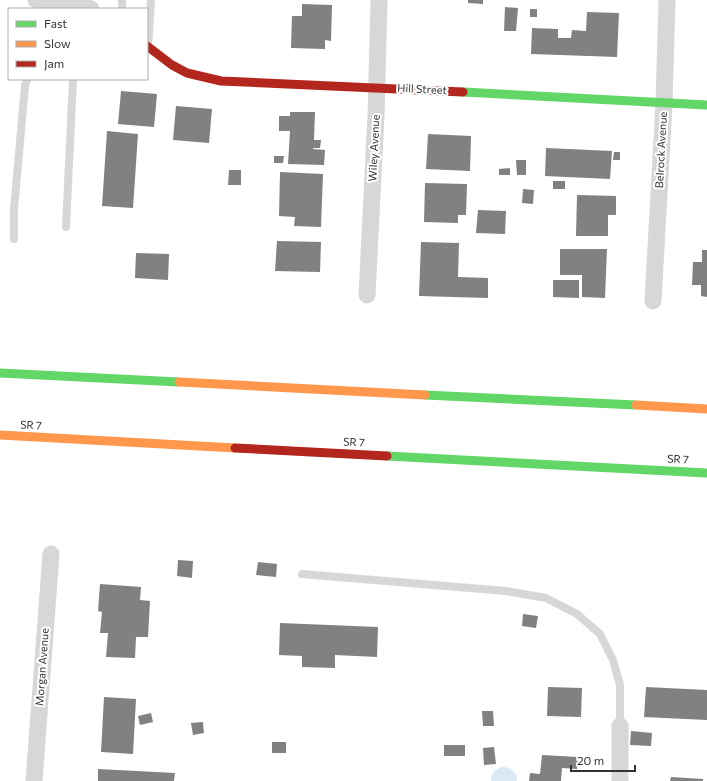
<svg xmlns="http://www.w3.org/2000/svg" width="707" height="781" font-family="Commissioner,sans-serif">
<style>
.water{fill:#dbe9f5}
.building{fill:#818181}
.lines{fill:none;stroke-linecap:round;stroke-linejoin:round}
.lane{stroke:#d7d7d7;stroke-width:8}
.street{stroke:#d7d7d7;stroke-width:17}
.fast{stroke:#63d668;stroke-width:9}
.slow{stroke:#ff974d;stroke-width:9}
.jam{stroke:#b3261e;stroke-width:9}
.labels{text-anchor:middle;stroke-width:4;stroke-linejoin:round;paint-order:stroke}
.street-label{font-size:11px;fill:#333;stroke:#fff}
</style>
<rect width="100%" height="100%" fill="#fff"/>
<path class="water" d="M502,767c9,0 15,5 15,14h-26c0,-7 4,-12 11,-14z"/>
<path class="building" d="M468,0h15v4l-15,-1z
M302,4l30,1 -1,36 -6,-1v9l-34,-1 1,-32h10z
M505,7l13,1 -2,23h-12z
M530,9h7v8h-7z
M587,12l32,1 -2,44 -86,-3 1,-26 26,1v9h13l1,-8 14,1z
M121,91l36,3 -3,33 -36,-3z
M176,106l36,3 -3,34 -36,-3z
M290,112h25l-1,28h7l-1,8h-7v1l12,1 -1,15 -36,-1 2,-33h-11v-15h11z
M107,131l31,3 -5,74 -31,-2z
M428,134l43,2 -1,35 -44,-2z
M546,148l66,3 -2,28 -65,-3z
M614,152h6v8h-7z
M274,156h10l-1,7h-9z
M516,160h10v15h-9z
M510,168v7h-11v-6z
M229,170h12v15h-13z
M280,172l43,2 -2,53 -27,-1 1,-9 -16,-1z
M553,181h12v8h-12z
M425,183l42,1 -1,31h-8v8l-34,-1z
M523,189l11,1 -1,14 -11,-1z
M577,195l39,1v19h-8v21h-32z
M478,210l28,1 -1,23 -29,-1z
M277,241l44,1 -1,30 -45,-1z
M421,242l38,1 -1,34 30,1v20l-69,-2z
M560,249h47l-2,49 -23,-1v-22h-22z
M702,250h5v47l-6,-1v-11h-9l1,-23h9z
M136,253l33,1 -1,26 -33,-2z
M553,280h26v18l-26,-1z
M178,560l15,1 -1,17 -15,-2z
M258,562l19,2 -1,13 -20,-2z
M100,584l41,3 -1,13 10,1 -2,36h-12l-1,21 -29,-1 2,-24h-8l2,-21 -4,-1z
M523,614l15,2 -2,12 -14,-2z
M280,623l98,4 -1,30 -42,-2v13l-33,-1v-11l-23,-1z
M548,687l34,1 -1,29 -34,-1z
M646,687l61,3v30l-63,-3z
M104,697l32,2 -3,55 -32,-2z
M482,711h11l1,15h-11z
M151,713l2,9 -13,3 -2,-9z
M203,722l1,11 -11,2 -2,-12z
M631,731l21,2 -1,13 -21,-1z
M272,742h14v11h-14z
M444,745h21v11h-21z
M494,747l2,17 -12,1 -1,-17z
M542,755l36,2 -1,12 -15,-1 -1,13h-32l1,-8 10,1z
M98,769l77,4 -1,8h-76z
M671,777l32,2v2h-33z"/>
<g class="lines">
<path class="lane" d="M122,9v-9
M148,46l3,-46
M66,227l7,-148
M14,239v-30l11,-123 2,-7
M302,574l204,17 40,7 31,16 23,20 13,26 7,25v41"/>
<path class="street" d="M36,0l38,4 17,5
M367,295l9,-180 3,-115
M653,301l11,-197 3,-104
M34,781l17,-227
M620,781v-55"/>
<path class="fast" d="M463,92l244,13
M0,373l179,9
M425,395l211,10
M387,456l320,17"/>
<path class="slow" d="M179,382l246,13
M636,405l71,4
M0,435l235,13"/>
<path class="jam" d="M147,46l25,19 15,8 34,8 242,11
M235,448l152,8"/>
</g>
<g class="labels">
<g class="street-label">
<text transform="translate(422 89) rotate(3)" y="4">Hill Street</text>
<text transform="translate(374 148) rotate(-87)" y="4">Wiley Avenue</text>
<text transform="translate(661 150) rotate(-87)" y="4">Belrock Avenue</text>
<text transform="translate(31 425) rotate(3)" y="4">SR 7</text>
<text transform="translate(354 442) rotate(3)" y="4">SR 7</text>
<text transform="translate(678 459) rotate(3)" y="4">SR 7</text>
<text transform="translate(42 667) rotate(-86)" y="4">Morgan Avenue</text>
</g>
</g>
<rect x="8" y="8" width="140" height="72" fill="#ffffff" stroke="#adadad"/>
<rect x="16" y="21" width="20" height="6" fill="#63d668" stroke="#adadad"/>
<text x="44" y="28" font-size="12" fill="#333333">Fast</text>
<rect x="16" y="41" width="20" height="6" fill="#ff974d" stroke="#adadad"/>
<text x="44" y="48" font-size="12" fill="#333333">Slow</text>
<rect x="16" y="61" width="20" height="6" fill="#b3261e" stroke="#adadad"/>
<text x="44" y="68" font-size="12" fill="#333333">Jam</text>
<path d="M571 765v6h64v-6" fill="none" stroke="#333333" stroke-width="2"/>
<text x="577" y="765" font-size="12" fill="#333333" stroke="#ffffff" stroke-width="3" paint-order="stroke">20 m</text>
</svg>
